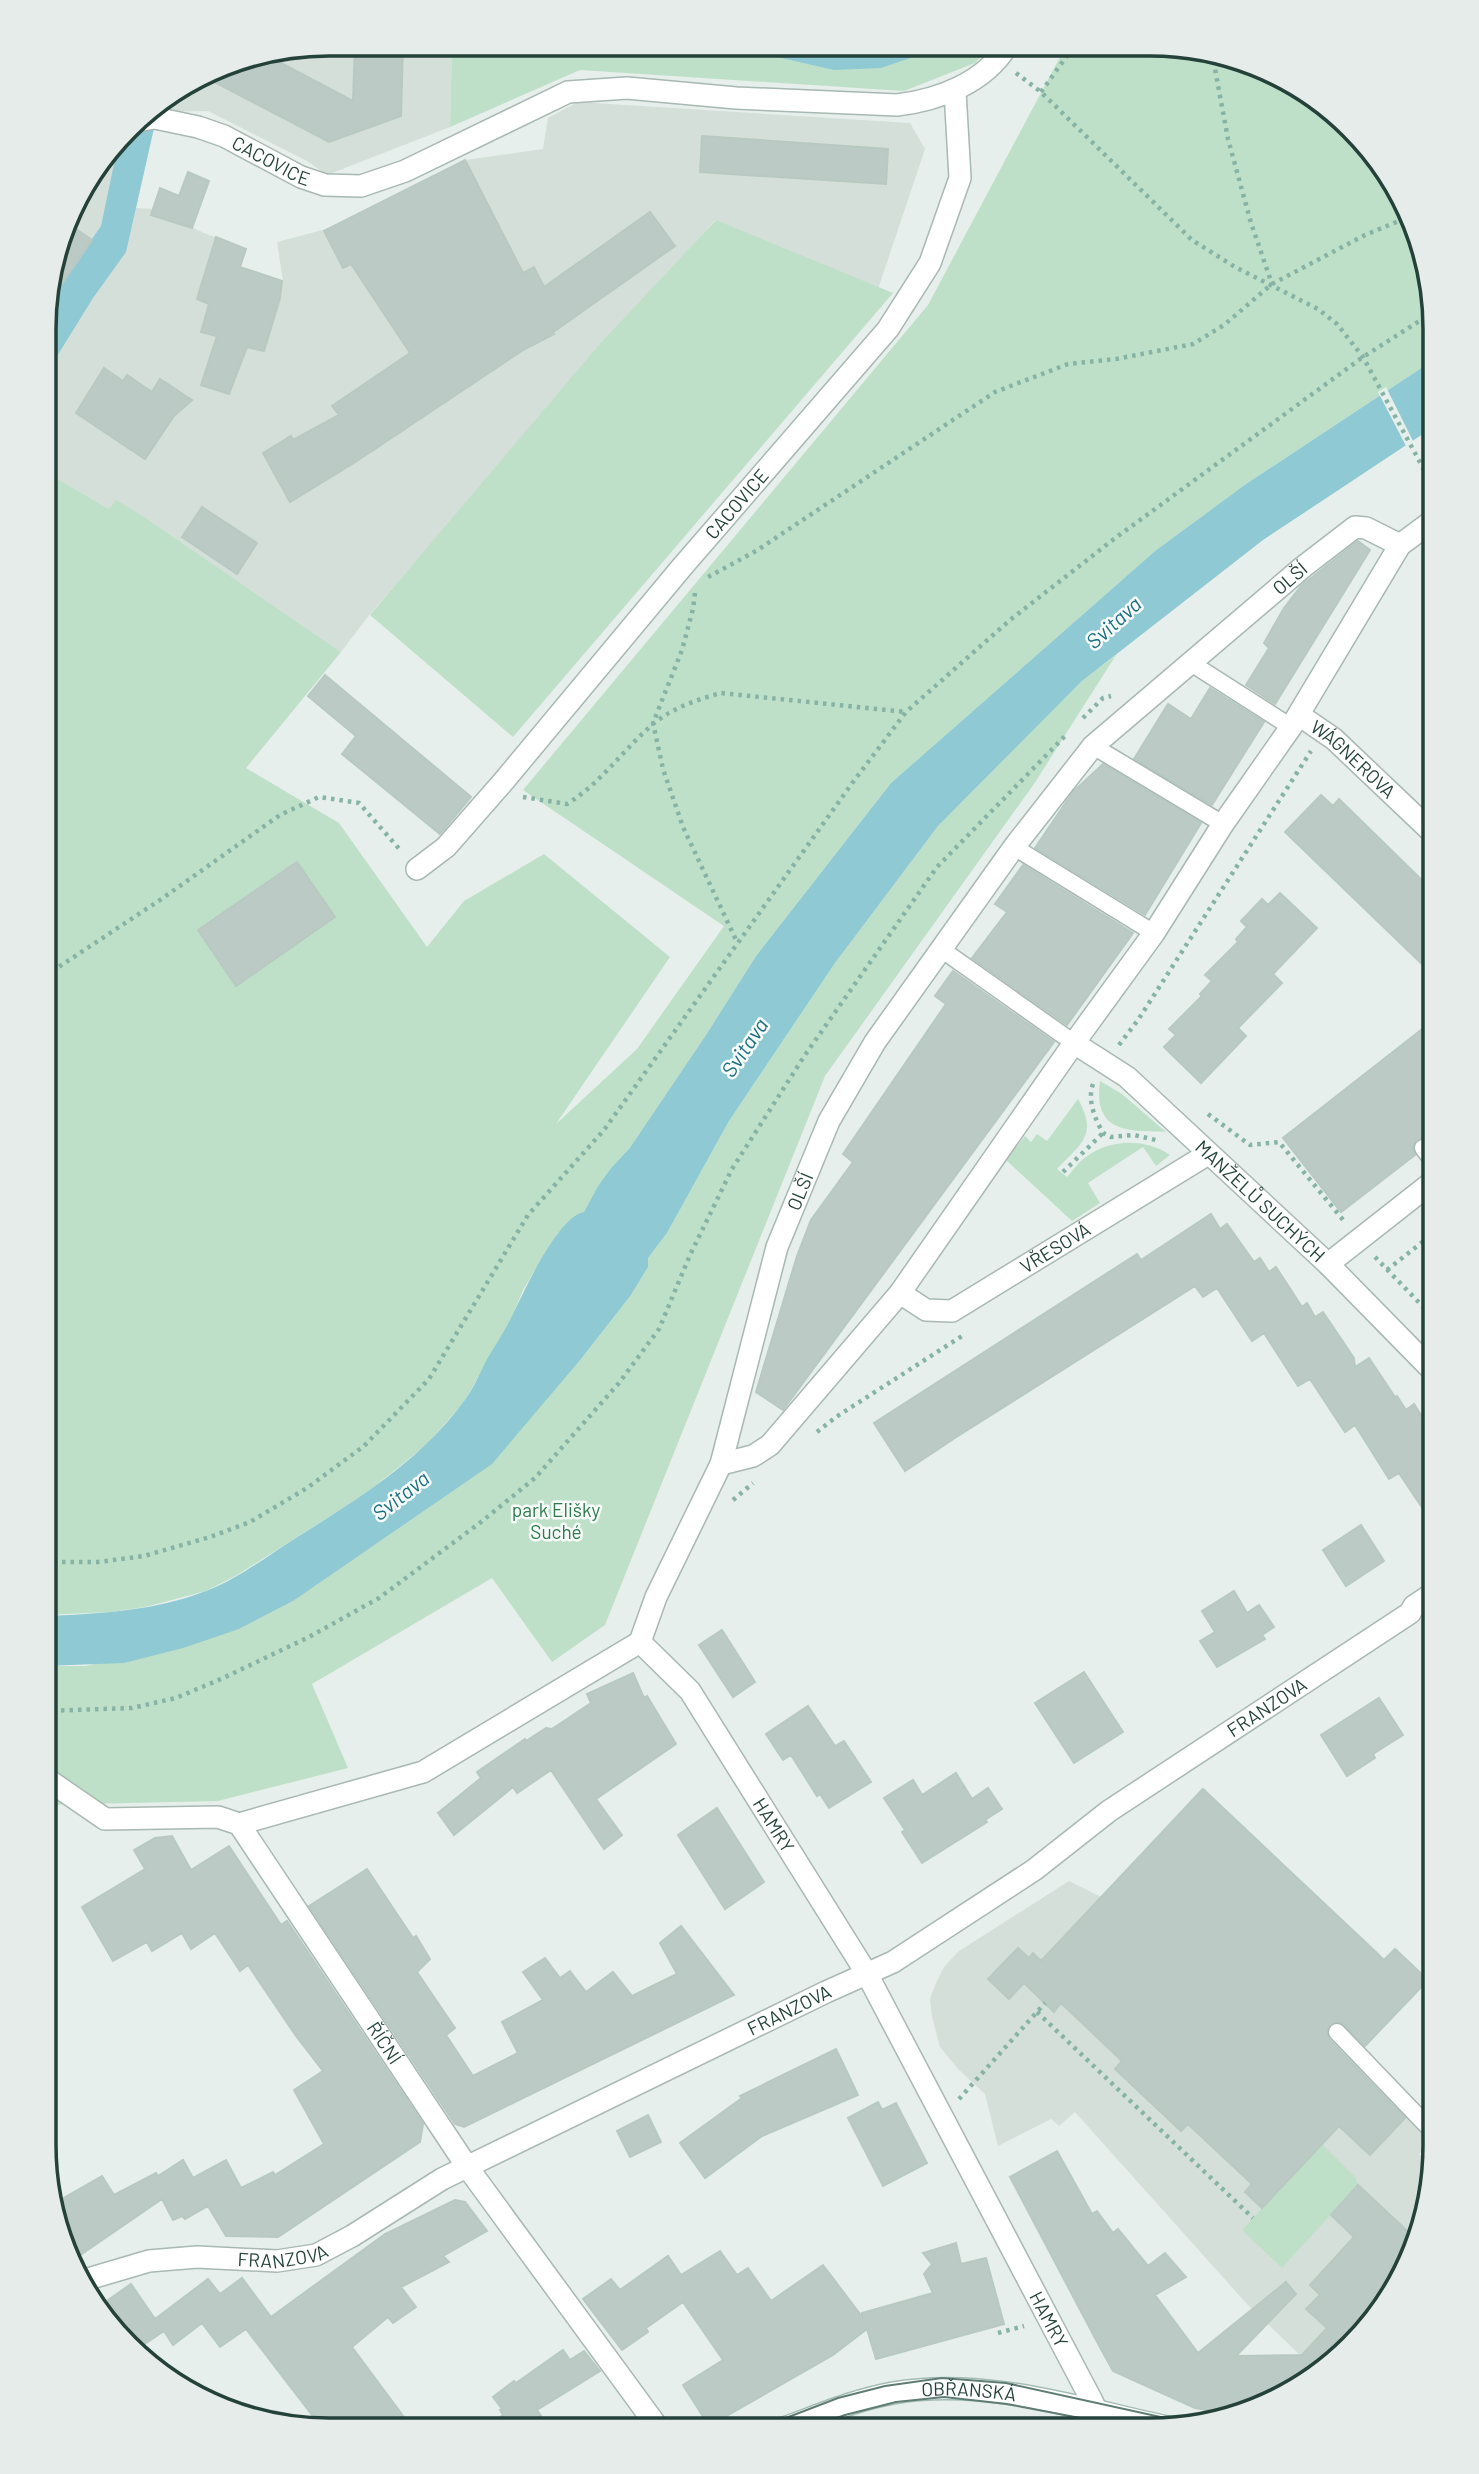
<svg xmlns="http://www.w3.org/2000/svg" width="1479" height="2474" font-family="Barlow,sans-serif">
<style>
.built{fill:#d4dfda}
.green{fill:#bfe0c8}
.water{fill:#8ec9d4}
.pier{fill:#e6efeb}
.building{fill:#bbcac4;stroke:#b8c9c2;stroke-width:2}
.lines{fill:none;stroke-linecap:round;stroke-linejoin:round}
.lane-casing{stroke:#a8b8b2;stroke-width:19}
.street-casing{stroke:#a8b8b2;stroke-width:24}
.secondary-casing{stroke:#a4bbb3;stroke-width:24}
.path{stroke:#86b3a5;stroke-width:4.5;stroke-dasharray:3.5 5;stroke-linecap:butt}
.lane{stroke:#fff;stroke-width:16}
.street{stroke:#fff;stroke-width:21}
.secondary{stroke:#fff;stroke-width:21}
.tram{stroke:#5f7d75;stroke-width:2}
.labels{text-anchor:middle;stroke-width:5;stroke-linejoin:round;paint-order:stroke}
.street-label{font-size:19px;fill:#24423a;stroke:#f7fbf9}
.park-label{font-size:19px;fill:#2d7a4b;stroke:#f7fbf9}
.water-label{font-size:21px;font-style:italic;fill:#1c6f80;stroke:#f7fbf9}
.rim{fill:none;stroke:#24423a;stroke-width:3.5}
</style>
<rect width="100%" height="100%" fill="#e6efeb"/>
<path class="built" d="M329,44h123l-2,83 -123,48 -20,-14 -99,-50 -63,1 75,-47z
M578,102l332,21 15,26 -47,140 -163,-69 -345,394 -29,38 -198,-136 -34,-7 -63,-37v-179l27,-90 55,-71 26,-4 -18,80 17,1 51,24 42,16 -8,27 11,-6 10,3 20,26 -11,-21 15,3 -6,-39 53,-14 135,-68 78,-11 5,-31z
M1202,1788l178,166 -6,6 -36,60 -15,16 109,105 -13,13 15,14 -14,69 -44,81 -52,53 -23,-15 -55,-53 -171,-191 -16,14 -8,-7 -53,27 -13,-52 -27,-25 -18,-22 -8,-30 -2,-18 6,-16 8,-16 15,-16 110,-70 32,16z"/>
<path class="green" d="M452,44h104l22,6 116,-3 62,5 178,-2 7,-4h50l-16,17 -71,28 -324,-21 -130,57z
M1066,46h121l72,20 65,37 52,53 38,64 21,109v30l-189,125 -91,67 -264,232 -135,173 -50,79 -77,114 -18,19 -13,18 -14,26 -26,21 -35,57 -12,29 -47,83 -39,44 -60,48 -128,81 -31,16 -61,16 -33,5 -68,3 2,-1143 63,37 7,-9 27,16 198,136 -95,116 93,55 88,124 37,-46 80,-47 126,103 -114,167 81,-75 87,-123 -201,-136 405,-485z
M716,220l177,73 -380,444 -143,-122 228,-269z
M1116,655l-82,129 -209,292 -220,549 -53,37 -60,-84 -180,106 36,84 -130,33 -174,4v-139h42l153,-37 54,-28 256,-207 32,-35 50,-64 17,-28v-9l19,-25 62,-112 106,-158 103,-137 144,-145z
M1100,1081l22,13 44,38c-39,-1 -73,1 -66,-51z
M1078,1099c20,36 4,44 -21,70l10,8c6,-6 11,-15 19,-20 24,-18 59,-19 84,-2l-14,11 -13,-19 -55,36 12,20 -28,18 -66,-61 19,-24 6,6 6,-8 10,7z
M1322,2144l34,34 2,7 -76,83 -40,-38z"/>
<path class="water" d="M556,44l385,2 -7,4 -53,18 -47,2 -78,-18 -62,-5 -117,3z
M154,107v21l-28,124 -33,46 -47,76v-68l55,-80 17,-81 23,-30z
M1435,359v67l-172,114 -181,141 -144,145 -103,137 -106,158 -62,112 -19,25v9l-17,28 -50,64 -89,105 -199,137 -54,28 -56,19 -59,15 -80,3v-50c54,-2 111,-5 162,-25 29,-11 56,-31 82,-48 63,-40 128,-78 173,-138 11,-13 18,-30 26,-46 8,-13 17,-27 24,-41 12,-24 46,-101 73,-106l14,-26 13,-18 18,-19 77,-114 50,-79 135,-173 264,-232 91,-67z"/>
<path class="pier" d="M1386,387l28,56 -7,5 -29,-56z"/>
<path class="building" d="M355,44h48l-2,72 -72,26 -126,-66 17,-11 48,-9 85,45z
M702,136l186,13 -2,35 -186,-12z
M465,160l58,113 11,-6 10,20 106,-75 25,34 -123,87 2,1 -31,16 -166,111 -67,41 -27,-49 28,-17 2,4 46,-25 -7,-9 78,-53 -59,-89 -8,4 -19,-37z
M188,172l21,9 -17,47 -41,-13 9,-27 19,8z
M67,223l25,17 -44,64 -2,-11z
M216,237l30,12 -6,18 42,14 -2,17 -16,53 -17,-4 -18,47 -28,-9 16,-49 -16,-4 8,-28 -12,-5z
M104,368l19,13 4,-6 25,17 8,-13 32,21 -18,16 -29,43 -69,-46z
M202,507l55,36 -20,31 -55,-37z
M1358,541l12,9 -95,154 -29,-19 23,-37 -5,-5 20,-35 17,-22z
M325,675l146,122 -31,37 -98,-80 14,-18 -48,-40z
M1210,688l54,34 -52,83 -78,-46 34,-55 23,15z
M1103,764l98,59 -56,92 -110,-67 38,-56z
M1321,795l12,11 6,-7 96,94v60l-12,12 -138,-133z
M297,862l38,55 -99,69 -38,-56z
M1023,865l110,68 -66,92 -95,-67 35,-46 -12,-8z
M1280,893l37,35 -44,46 9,9 -44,45 8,8 -45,47 -37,-36 12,-12 -7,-6 33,-33 -2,-2 12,-13 -7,-6 33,-33 -2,-3 11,-12 -6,-6 21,-22 6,6z
M953,971l101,71 -271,368 -27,-18 41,-136 14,-36 42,-58 -10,-8 103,-150 -11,-8z
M1435,1019v120l-4,3 -9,-4 -6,2 -3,9 2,6 -74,57 -58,-74z
M1211,1214l9,15 7,-5 27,38 6,-4 9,14 7,-5 26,40 5,-4 8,14 8,-5 31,46 1,9 14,-9 26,39 2,-1 9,14 8,-6 21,33v90l-36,-54 -10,6 -34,-54 -10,7 -35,-53 -12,7 -34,-53 -12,8 -35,-53 -14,9 -8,-11 -237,150 -53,35 -31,-48 263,-169 4,6z
M1361,1525l23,36 -38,25 -23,-36z
M1234,1591l13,22 12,-8 15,22 -12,8 3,4 -48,28 -17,-26 15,-9 -13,-21z
M722,1630l33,52 -22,15 -34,-52z
M1084,1672l39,60 -49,31 -39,-60z
M633,1673l11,25 3,-2 29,48 -80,55 26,36 -18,14 -53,-79 -34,23 -4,-6 -59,48 -16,-22 43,-35 -4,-6 48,-33 1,2 20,-13 6,1 39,-26 -4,-9z
M1379,1698l24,37 -30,19 2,4 -28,18 -26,-41z
M808,1706l27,40 9,-5 27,41 -42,26 -9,-14 -3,2 -26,-41 -8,5 -17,-26z
M956,1773l16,26 16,-11 14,21 -17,11 2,2 -65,41 -20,-31 3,-2 -21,-32 29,-18 9,15z
M1203,1789l181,171 11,-11 33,31 -63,66 -24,-24 -11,2 -3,6 2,9 76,79 -35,37 -31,-29 -77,82 -17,-16 7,-8 -64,-60 -7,7 -66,-62 7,-8 -61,-58 -7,9 -30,-29 -15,16 -21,-20 30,-31 11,10 4,-5 8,8z
M717,1808l47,74 -39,27 -47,-74z
M172,1836l19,34 38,-24 52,79 6,-4 136,203 -3,18 -142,95 -52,-1 -18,-30 -23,13 -3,-3 -9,4 -11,-21 -92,63 -5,-8 -10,-51 47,-27 12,19 42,-22 2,3 25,-16 10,18 33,-18 15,28 32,-16 2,3 49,-31 -30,-54 29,-19 -27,-35 -48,-71 -8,6 -25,-38 -24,16 -9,-16 -30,18 -5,-9 -34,19 -31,-54 63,-38 -11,-19 21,-12z
M367,1869l46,69 3,-2 14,23 -13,13 38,56 -9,7 27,41 45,-23 -16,-31 41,-22 -20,-28 22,-14 15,20 10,-7 16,21 27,-20 19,24 45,-22 -17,-31 21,-17 53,69 -270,132 -9,-3 -146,-218z
M836,2049l22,46 -96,41 -57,42 -25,-35 62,-45 -2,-2z
M878,2102l4,8 14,-7 31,60 -44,23 -35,-68z
M648,2115l13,27 -31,15 -13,-26z
M1057,2151l35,63 5,-3 16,22 5,-4 30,37 17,-13 21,24 -31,18 43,58 88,-71 10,12 -60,62 66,-1 25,-27 -21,-19 14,-14 -10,-10 44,-48 -23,-22 27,-30 60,56 -42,77 -52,53 -59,34 -19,1 -15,8 -36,-6 -82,-37 -18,-33 -85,-161z
M455,2200l10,2 22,29 -44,25 6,6 -48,25 15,20 -23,16 -5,-6 -36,30 60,81h-90l-76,-99 -26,18 -18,-24 -29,22 -9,-14 -21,14 -10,3 -28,-27 5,-4 -9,-12 30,-21 24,35 53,-40 12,15 22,-16 29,39 114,-83z
M956,2243l5,21 25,-6 18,66 -128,35 -9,-30 -34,26 -124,71 -26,-41 40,-25 -40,-58 -37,26 2,4 -26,18 -39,-51 28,-20 9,11 48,-34 13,19 39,-24 17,24 11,-7 23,33 52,-36 40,53 -1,-5 71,-20 -9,-19 8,-10 -9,-11z
M563,2350l7,10 14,-9 16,20 -63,39 13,19 -66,-1 19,-13 -3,-5 2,-1 -9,-12 21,-16 2,2z"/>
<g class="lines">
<defs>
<path id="lane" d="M1191,663l100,64
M1093,746l130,78
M1014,847l140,86
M941,949l133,94
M1423,1148l12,16
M1337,2032l98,102"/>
<g id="street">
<path id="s1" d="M136,121l19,-3 43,9 26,9 77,41 24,8 36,1 44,-15 163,-79 59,-4 109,10 161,7c42,-5 87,-22 110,-59"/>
<path id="s2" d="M1299,715l35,24 101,96"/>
<path id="s3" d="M417,869l29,-22 57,-65 179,-215 206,-238 42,-66 30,-85 -5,-87"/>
<path id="s4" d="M1074,1043l53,34 201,187 107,109"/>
<path d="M1328,1264l107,-84"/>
<path id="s5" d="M900,1293l26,17 26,1 256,-157"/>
<path d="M721,1464l32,-8 17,-11 130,-152 174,-250 80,-110 69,-109 68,-97 109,-182 35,-26"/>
<path id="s6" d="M640,1642l16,-45 65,-133 56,-217 52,-126 46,-79 139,-195 79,-101 210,-179 52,-40 11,1 34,17"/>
<path id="s7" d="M640,1642l50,49 177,283 225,427 5,11 1,18"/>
<path id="s8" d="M44,1777l61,42 113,-2 21,7 229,344 191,261"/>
<path d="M239,1824l184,-52 217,-130"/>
<path id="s9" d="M81,2281l68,-20 48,-4 80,4 39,-6 36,-19 90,-57 384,-187 67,-30 141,-92 75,-59 301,-198 4,-7 21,-14"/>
</g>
<g id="secondary">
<path id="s10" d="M781,2429c37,-13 73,-29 112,-36 91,-16 185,15 274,34"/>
</g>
</defs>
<use href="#lane" class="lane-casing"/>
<use href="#street" class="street-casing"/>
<use href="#secondary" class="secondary-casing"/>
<path class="path" d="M1212,53l16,86 23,84 21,61
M1016,73l25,19 151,148 43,27 83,42 19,15 26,33 72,133
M1041,92l33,-46
M1425,473l10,-7
M708,577l48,-26 239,-159 73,-28 48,-5 77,-15 31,-19 48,-41 93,-49 46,-19
M695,593l-2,16 -11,41 -29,73 10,46 20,58 54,115
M1083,718l20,-20 8,-2
M523,797l44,7c34,-21 55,-53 85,-79 18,-16 46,-26 69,-32l185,19
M45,976l115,-76 120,-85 39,-18 40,6 43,49
M1119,1045l19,-25 173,-269
M1093,1084c-6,16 2,35 10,49l8,4 23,-2 22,5
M1208,1114l42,31 29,-3 65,79
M1063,1172l40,-39
M1375,1257l60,62
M1387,1270l48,-38
M817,1432l19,-15 126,-81
M733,1500l20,-17
M45,1562h53l46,-6 66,-19 40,-15 57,-34 57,-42 65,-67 99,-164 76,-85 249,-348 53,-70 104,-92 104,-81 249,-182 69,-44
M44,1711l88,-3 44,-10 45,-19 88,-42 70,-39 102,-76 54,-44 84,-95 40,-54 31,-74 42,-86 73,-114 132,-188 130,-133
M1037,2012l216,206
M959,2099l86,-96
M998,2333l26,-7"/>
<use href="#lane" class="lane"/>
<use href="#street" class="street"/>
<use href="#secondary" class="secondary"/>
<path class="tram" d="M757,2429l81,-31 47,-12 57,-8 64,5 182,40
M806,2429l39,-14 51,-13 48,-5 63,7 136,26"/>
</g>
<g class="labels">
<g class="street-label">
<text dy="7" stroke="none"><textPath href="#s1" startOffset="144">CACOVICE</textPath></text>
<text dy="7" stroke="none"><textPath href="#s3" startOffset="486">CACOVICE</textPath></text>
<text dy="7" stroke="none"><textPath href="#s6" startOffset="1274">OLŠÍ</textPath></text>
<text dy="7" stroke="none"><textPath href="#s2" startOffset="70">WÁGNEROVA</textPath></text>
<text dy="7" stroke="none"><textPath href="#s6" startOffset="480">OLŠÍ</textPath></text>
<text dy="7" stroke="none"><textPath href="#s4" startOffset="245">MANŽELŮ SUCHÝCH</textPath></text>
<text dy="7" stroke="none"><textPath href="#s5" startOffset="178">VŘESOVÁ</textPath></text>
<text dy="7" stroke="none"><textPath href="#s9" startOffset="1339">FRANZOVA</textPath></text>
<text dy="7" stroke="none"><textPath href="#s7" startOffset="228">HAMRY</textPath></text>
<text dy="7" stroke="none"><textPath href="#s9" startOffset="772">FRANZOVA</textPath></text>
<text dy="7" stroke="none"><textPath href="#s8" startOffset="472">ŘÍČNÍ</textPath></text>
<text dy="7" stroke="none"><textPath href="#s9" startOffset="205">FRANZOVA</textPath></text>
<text dy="7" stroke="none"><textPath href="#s7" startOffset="794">HAMRY</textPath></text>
<text dy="7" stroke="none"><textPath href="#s10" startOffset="194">OBŘANSKÁ</textPath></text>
</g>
<g class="park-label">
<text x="556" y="1517">park Elišky<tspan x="556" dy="22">Suché</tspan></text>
</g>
<g class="water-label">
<text transform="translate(1114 623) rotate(-42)" y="7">Svitava</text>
<text transform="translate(745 1048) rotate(-56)" y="7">Svitava</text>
<text transform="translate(401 1496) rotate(-38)" y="7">Svitava</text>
</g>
</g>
<path d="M0 0H1479V2474H0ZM329 56H1150A273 273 0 0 1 1423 329V2145A273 273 0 0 1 1150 2418H329A273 273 0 0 1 56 2145V329A273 273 0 0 1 329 56Z" fill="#e6ecea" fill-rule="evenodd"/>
<path class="rim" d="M329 56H1150A273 273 0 0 1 1423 329V2145A273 273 0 0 1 1150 2418H329A273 273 0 0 1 56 2145V329A273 273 0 0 1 329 56Z"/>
</svg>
